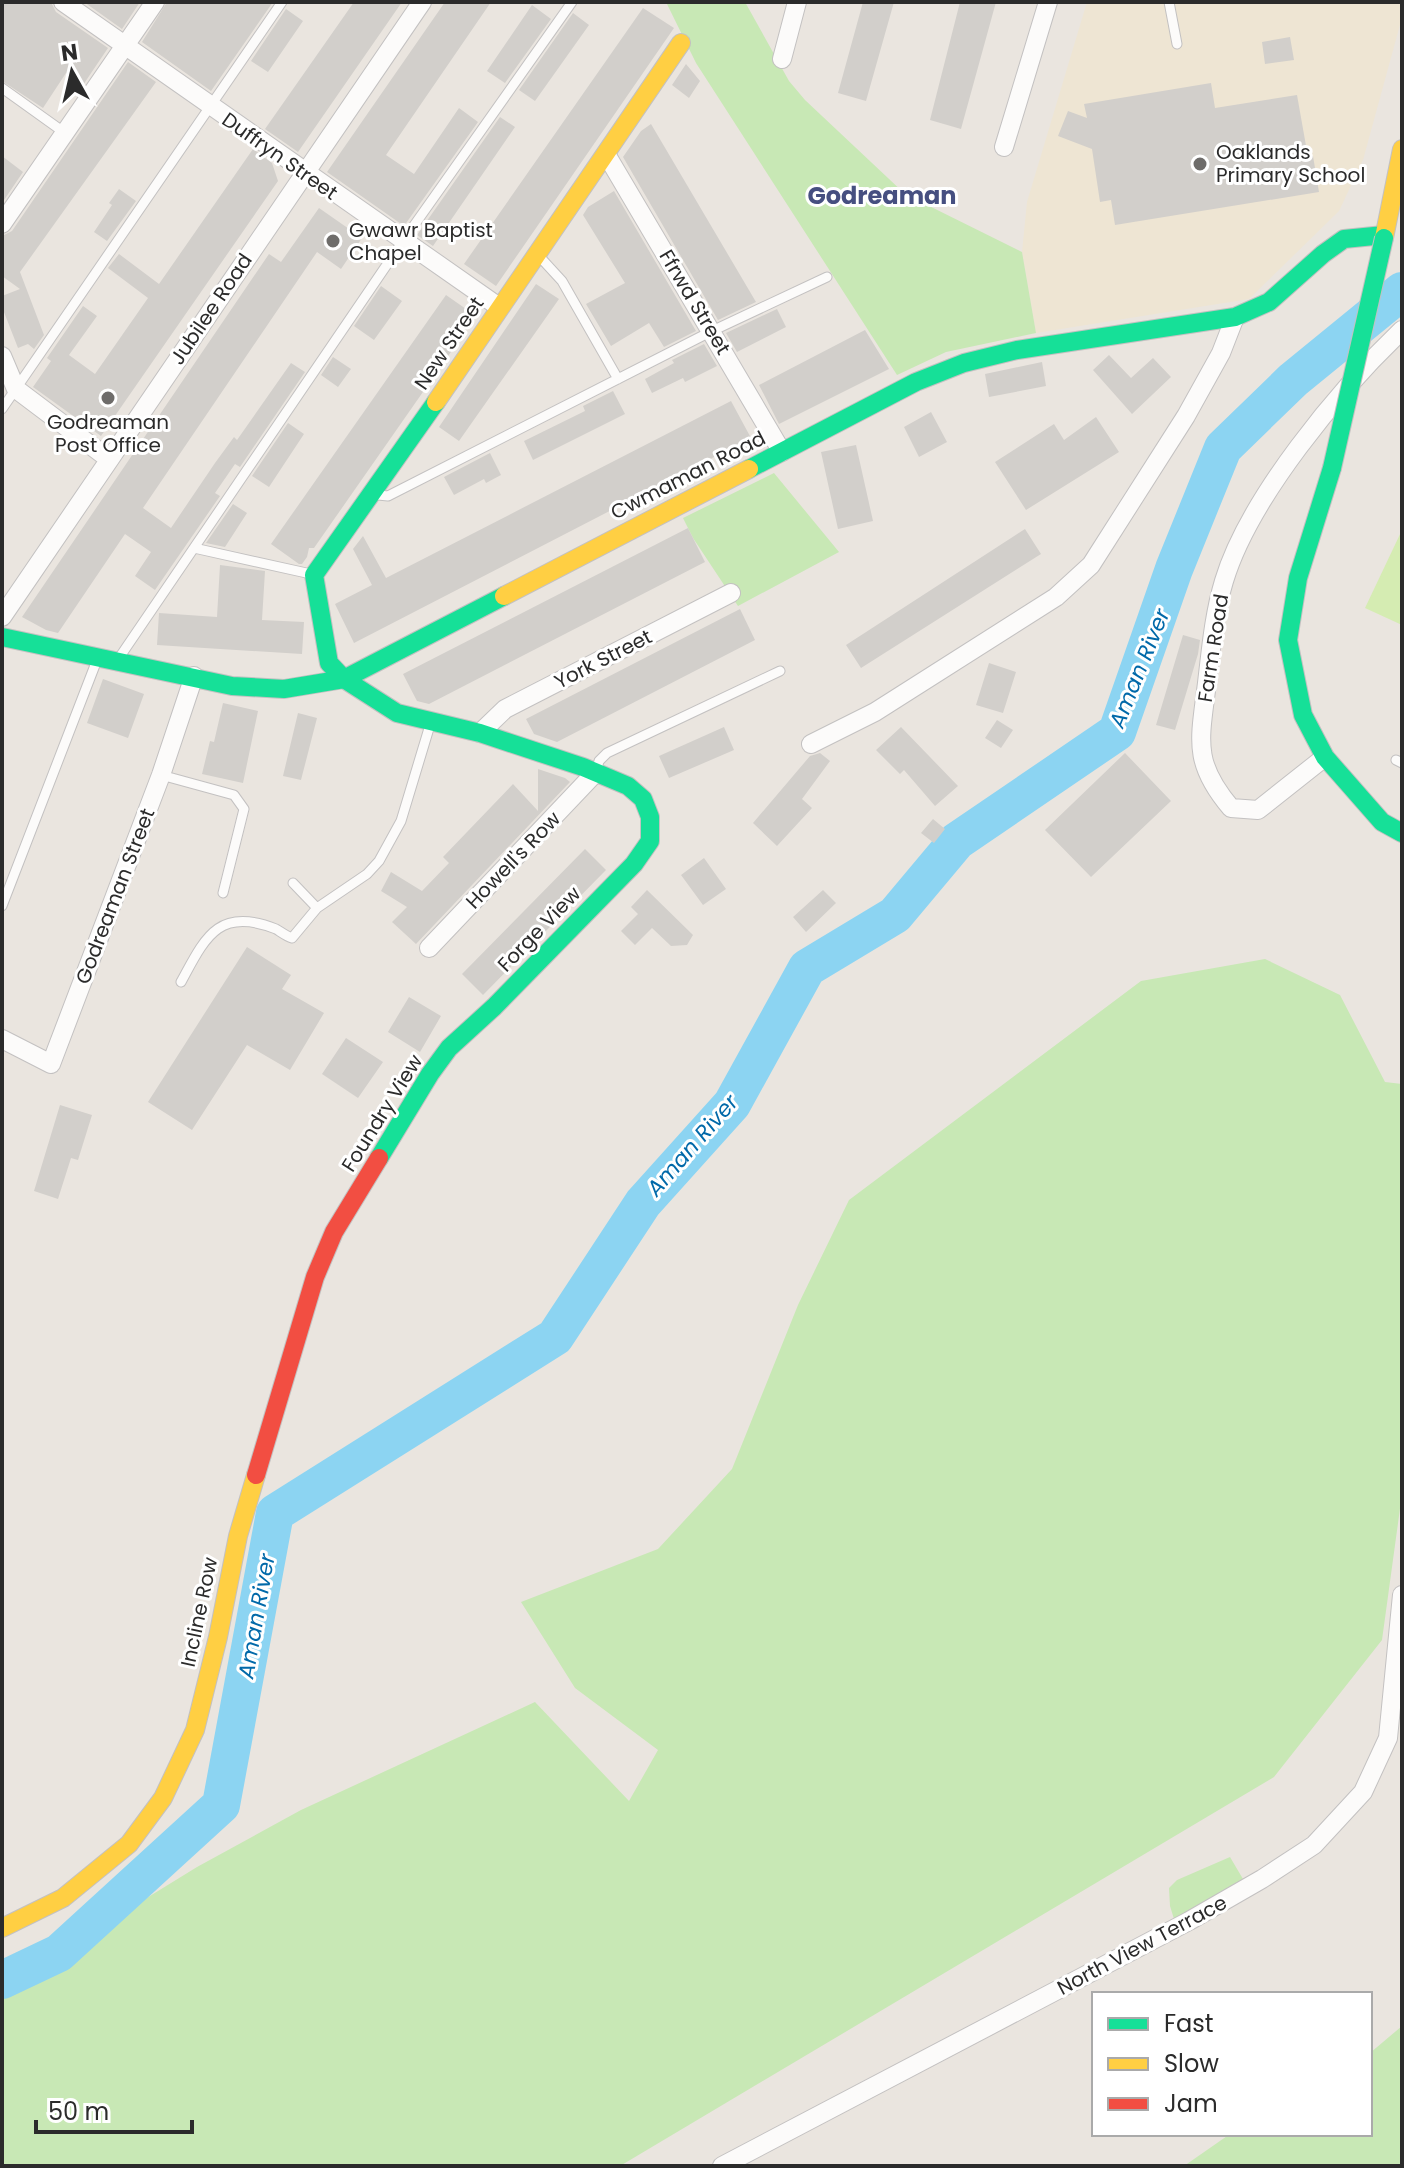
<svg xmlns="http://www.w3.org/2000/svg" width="1404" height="2168" font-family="Poppins,sans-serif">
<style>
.education{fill:#eee5d3}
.green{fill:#c8e8b5}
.pitch{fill:#d5ecb2}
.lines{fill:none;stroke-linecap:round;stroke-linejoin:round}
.river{stroke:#8cd4f2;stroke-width:38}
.building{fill:#d2cfcb}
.lane-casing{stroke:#c3c1c1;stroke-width:11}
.street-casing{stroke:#c3c1c1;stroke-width:20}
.fast-casing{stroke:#c3c1c1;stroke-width:20}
.slow-casing{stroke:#c3c1c1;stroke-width:20}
.jam-casing{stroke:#c3c1c1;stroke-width:20}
.lane{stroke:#fcfbfa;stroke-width:9}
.street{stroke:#fcfbfa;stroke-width:18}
.fast{stroke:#16e098;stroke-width:18}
.slow{stroke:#ffcf43;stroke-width:18}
.jam{stroke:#f24e42;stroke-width:18}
.fast-bridge-casing{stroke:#c3c1c1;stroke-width:20;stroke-linecap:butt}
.fast-bridge{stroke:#16e098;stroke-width:18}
.poi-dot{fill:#6e6c6a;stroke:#fff;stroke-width:3}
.labels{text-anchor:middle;stroke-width:6;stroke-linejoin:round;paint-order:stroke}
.poi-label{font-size:20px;fill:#2b2b2b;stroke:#fff;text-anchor:start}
.street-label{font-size:20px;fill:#2b2b2b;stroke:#fff}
.water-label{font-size:22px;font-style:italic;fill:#0169a9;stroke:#fff}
.quarter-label{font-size:24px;font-weight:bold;fill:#464f80;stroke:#fff}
</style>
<rect width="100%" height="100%" fill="#eae5df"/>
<path class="education" d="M1087,2h315l-1,19 -38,139 -24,51 -90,88 -213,34 -14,-81 5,-50z"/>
<path class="green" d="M666,2h79l44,79 16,19 100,94 117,58 14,81 -90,19 -49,23 -201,-312z
M774,473l65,79 -101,54 -45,-68 -10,-20z
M1265,959l75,36 45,87 17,2v410l-20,146 -108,137 -654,389h-618v-186l57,-28 138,-85 104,-57 234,-108 94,99 29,-51 -83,-62 -54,-86 137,-53 74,-80 66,-164 51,-105 292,-219z
M1230,1857l13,22 -69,40 -4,-13 -1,-18 8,-8z
M1402,2026v140h-218l46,-32h140v-81z"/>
<path class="pitch" d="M1402,530v95l-37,-17z"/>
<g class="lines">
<path class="river" d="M2,1980l57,-27 162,-148 54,-292 280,-176 88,-134 89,-99 75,-136 88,-53 62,-74 160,-109 57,-163 49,-121 70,-68 109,-89"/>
</g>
<path class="building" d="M2,2h49l5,10 52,36 -25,37 -17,-12 -23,35 -41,-27z
M84,2h56l-18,27z
M167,2h106l-62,89 -69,-49z
M354,2h48l-104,150 -33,-23z
M445,2h46l-105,153 28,19 45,-66 19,14 -74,104 -77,-54z
M863,2h31l-28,99 -28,-8z
M960,2h36l-35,127 -31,-9z
M532,5l19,14 -46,64 -18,-12z
M643,8l31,20 -178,258 -32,-22z
M286,9l17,12 -35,51 -17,-11z
M573,13l16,12 -54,76 -16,-11z
M1290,37l4,23 -29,4 -3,-22z
M128,62l28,20 -136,190 24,63 -10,14 -6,-5 -10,4 -16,-41v-11l18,-7 -18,-13v-40l10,-5z
M686,64l14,17 -11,17 -17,-13z
M1211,83l4,25 82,-13 11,62 5,-1 6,36 -204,33 -4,-25 -11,2 -8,-53 -34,-13 10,-25 19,7 -3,-14z
M500,117l15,10 -82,119 -16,-11z
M651,124l105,178 -38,18 -95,-163 18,-26z
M253,149l19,14 6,18 -177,255 -68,-49 18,-26 -4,-3 36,-52 14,10 -28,39 26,19 53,-76 -40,-30 11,-14 40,30z
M2,156l21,16 -21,31z
M119,189l17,12 -29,40 -13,-9 18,-27 -3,-2z
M614,191l82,140 -32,16 -15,-24 -38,23 -25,-42 39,-21 -42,-68 5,-8z
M319,208l43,30 -21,31 -24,-17 -174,256 28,20 44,-65 19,-26 3,3 54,-77 14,9 -65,95 -5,-3 -20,29 5,3 -65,94 -20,-14 16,-24 -26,-18 -67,99 -12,-3 -24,-13 247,-363 12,8z
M536,284l23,15 -100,142 -20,-14z
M381,286l21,15 -28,39 -20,-14z
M446,295l30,21 -162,232h-5l-2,9 -5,7h-3l-28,-20z
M777,309l9,18 -49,25 -11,-19z
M865,330l24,39 -110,55 -20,-39z
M704,344l13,22 -32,16 -2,-4 -31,15 -7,-14 29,-16 -2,-3z
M1109,355l22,23 22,-20 18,19 -39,37 -39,-44z
M333,357l18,12 -13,18 -17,-12z
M1042,362l4,24 -57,11 -4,-23z
M613,391l12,23 -92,46 -9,-19 61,-30 -2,-5z
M731,401l20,37 -397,205 -19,-39 37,-19 -19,-36 10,-13 23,42z
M931,412l16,30 -28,15 -15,-30z
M1096,417l23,35 -93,58 -31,-48 59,-38 10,16z
M288,423l16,11 -35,53 -17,-11z
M856,445l17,76 -35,8 -17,-77z
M490,453l11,22 -15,8 -2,-4 -30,16 -10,-18z
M233,504l14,9 -22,34 -19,-4z
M688,528l17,34 -276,142 -12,-3 -14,-27z
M1025,529l16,25 -180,114 -15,-23z
M220,565l45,6 -3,49 42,2 -2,32 -145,-9 2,-32 58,4z
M740,609l15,31 -198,102 -23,-8 -8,-15z
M1183,635l17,5 -2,14 -23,76 -19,-5z
M989,663l27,9 -13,41 -27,-8z
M103,679l41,15 -16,44 -41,-15z
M223,703l35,8 -15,72 -41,-9 8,-33 4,1z
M298,713l19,5 -16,62 -18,-4z
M997,720l16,10 -12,18 -16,-10z
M724,727l10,23 -65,28 -10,-22z
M901,727l57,59 -23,20 -31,-36 -4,4 -24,-24z
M820,753l10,8 -28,38 10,9 -35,38 -24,-23 57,-67z
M1125,753l46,48 -80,76 -46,-47z
M538,769l27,9 5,4 -154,162 -24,-22 15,-15 -26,-16 10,-19 31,19 27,-28 -6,-6 70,-73 25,27z
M933,819l12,10 -11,14 -13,-10z
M585,849l21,21 -123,125 -21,-21z
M704,858l22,31 -23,16 -22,-30z
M647,890l46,45 -6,10 -16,1 -19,-18 -17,17 -14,-14 17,-17 -7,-7z
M823,890l13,13 -30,29 -13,-15z
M247,947l44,28 -9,14 42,24 -34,57 -43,-25 -55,85 -44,-28z
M409,997l32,19 -21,36 -32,-20z
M346,1038l37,24 -25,36 -36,-24z
M60,1105l32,10 -14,45 -7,-2 -13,41 -24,-8z"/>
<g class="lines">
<defs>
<path id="lane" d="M1169,2l8,42
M2,88l63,45
M539,256l23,25 56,98
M2,409l280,-407
M378,495l10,1 324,-165 115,-54
M194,548l117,26
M119,658l284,-417 169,-239
M1396,760l6,3
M597,769l2,-8 8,-8 173,-82
M161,775l73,20 10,14 -21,84
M293,883l24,25
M2,906l95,-246
M181,982c24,-44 37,-76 95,-53 5,3 10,7 16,9l25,-30 50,-34 12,-13 22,-40 29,-96"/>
<path id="street" d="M63,2l436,305
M782,59l15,-57
M1004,147l44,-145
M606,154l176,298
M2,224l153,-222
M2,356l14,33 93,70
M2,617l420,-615
M480,733l25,-24 226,-116
M811,744l64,-32 181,-115 35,-32 95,-149 35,-63 14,-36
M1325,757l-67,53 -27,-2c-39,-46 -31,-68 -24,-125 4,-34 7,-69 17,-102 25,-83 115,-191 178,-251
M429,948l167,-176
M2,1039l49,25 110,-289 33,-99
M722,2166l467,-245 73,-42 52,-34 49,-53 25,-54 14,-143"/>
<path id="fast" d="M1332,468l-34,110 -10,62 15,75 22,42 57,65 20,11
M749,469l167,-87 48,-19 53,-13 218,-33 34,-15 54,-48 21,-15 40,-4
M2,637l230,49 52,3 60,-10 160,-83
M379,1158l51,-84 19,-26 45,-41 140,-143 16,-23v-24l-7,-18 -15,-13 -45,-19 -103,-34 -83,-20 -53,-34 -15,-16 -15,-88 122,-173"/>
<path id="slow" d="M1384,238l18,-89
M436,402l245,-359
M504,596l245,-127
M2,1928l61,-30 66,-54 34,-46 32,-68 23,-93 20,-101 18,-61"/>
<path id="jam" d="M256,1475l59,-198 19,-45 45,-74"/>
</defs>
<use href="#lane" class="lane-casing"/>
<use href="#street" class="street-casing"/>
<use href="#fast" class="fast-casing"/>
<use href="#slow" class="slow-casing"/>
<use href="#jam" class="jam-casing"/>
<use href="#lane" class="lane"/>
<use href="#street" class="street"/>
<use href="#fast" class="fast"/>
<use href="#slow" class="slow"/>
<use href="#jam" class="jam"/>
<defs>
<path id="fast-bridge" d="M1332,468l52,-230"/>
</defs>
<use href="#fast-bridge" class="fast-bridge-casing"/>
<use href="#fast-bridge" class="fast-bridge"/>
</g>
<g class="poi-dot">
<circle cx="1200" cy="164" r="8"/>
<circle cx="333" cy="241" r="8"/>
<circle cx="108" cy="398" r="8"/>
</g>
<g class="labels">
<g class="poi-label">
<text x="1216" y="159">Oaklands<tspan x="1216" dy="23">Primary School</tspan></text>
<text x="349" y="237">Gwawr Baptist<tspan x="349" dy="23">Chapel</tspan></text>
<text x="108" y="429" text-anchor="middle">Godreaman<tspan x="108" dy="23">Post Office</tspan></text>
</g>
<g class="street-label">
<text transform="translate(280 156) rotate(35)" y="7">Duffryn Street</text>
<text transform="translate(695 302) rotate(59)" y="7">Ffrwd Street</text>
<text transform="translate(211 309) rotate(-56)" y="7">Jubilee Road</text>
<text transform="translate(449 343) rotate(-56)" y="7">New Street</text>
<text transform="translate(688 475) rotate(-27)" y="7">Cwmaman Road</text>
<text transform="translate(1213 648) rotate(-81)" y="7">Farm Road</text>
<text transform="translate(603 659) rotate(-27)" y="7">York Street</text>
<text transform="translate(513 860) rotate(-46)" y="7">Howell's Row</text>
<text transform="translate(115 896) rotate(-69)" y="7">Godreaman Street</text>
<text transform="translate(539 929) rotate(-46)" y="7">Forge View</text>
<text transform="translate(382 1113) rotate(-58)" y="7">Foundry View</text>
<text transform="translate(199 1612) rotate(-78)" y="7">Incline Row</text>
<text transform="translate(1142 1945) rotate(-28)" y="7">North View Terrace</text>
</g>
<g class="water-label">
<text transform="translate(1139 668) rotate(-68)" y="8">Aman River</text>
<text transform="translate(692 1145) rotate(-49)" y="8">Aman River</text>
<text transform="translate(256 1616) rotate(-80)" y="8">Aman River</text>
</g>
<g class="quarter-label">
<text x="882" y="204">Godreaman</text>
</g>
</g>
<rect width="1404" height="2168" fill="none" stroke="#2b2b2b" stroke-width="8"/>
<rect x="1092" y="1992" width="280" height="144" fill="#ffffff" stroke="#aaaaaa" stroke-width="2"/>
<rect x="1108" y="2018" width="40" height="12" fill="#16e098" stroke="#aaaaaa" stroke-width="2"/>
<text x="1164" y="2032" font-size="24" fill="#2b2b2b">Fast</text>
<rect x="1108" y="2058" width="40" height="12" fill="#ffcf43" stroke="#aaaaaa" stroke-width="2"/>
<text x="1164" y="2072" font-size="24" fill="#2b2b2b">Slow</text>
<rect x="1108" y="2098" width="40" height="12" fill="#f24e42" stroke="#aaaaaa" stroke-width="2"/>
<text x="1164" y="2112" font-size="24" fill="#2b2b2b">Jam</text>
<g transform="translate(72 72) rotate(352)" stroke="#ffffff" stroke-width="6" paint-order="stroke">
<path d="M0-6L14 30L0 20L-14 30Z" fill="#2b2b2b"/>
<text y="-12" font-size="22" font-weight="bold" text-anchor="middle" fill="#2b2b2b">N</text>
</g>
<path d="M36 2120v12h156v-12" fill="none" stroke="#2b2b2b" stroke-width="4"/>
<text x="48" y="2120" font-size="24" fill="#2b2b2b" stroke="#ffffff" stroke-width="6" paint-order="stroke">50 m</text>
</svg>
